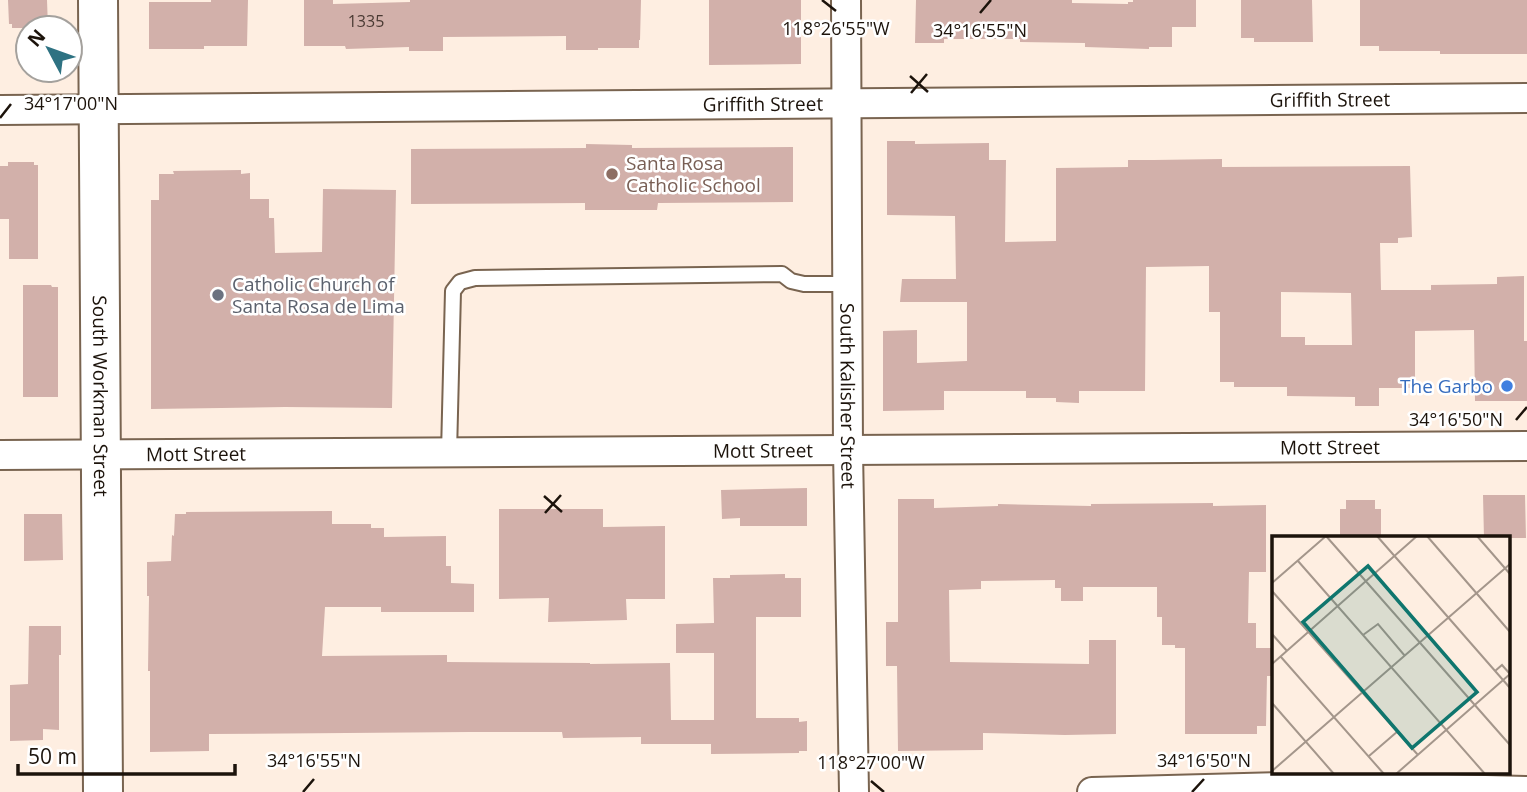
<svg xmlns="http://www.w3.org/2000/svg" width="1527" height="792" font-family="'Open Sans',sans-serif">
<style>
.building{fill:#d2b0aa;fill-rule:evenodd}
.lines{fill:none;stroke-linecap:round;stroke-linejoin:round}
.lane-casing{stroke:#796450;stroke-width:18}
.street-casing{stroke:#796450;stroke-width:32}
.secondary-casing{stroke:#796450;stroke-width:42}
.lane{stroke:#fff;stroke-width:14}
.street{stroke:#fff;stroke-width:28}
.secondary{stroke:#fff;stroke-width:38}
.ticks{fill:none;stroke:#1c130b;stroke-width:2.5}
.education-dot{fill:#8d6e63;stroke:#fff;stroke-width:2.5}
.worship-dot{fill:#6b7280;stroke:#fff;stroke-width:2.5}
.shop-dot{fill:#3f7fe0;stroke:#fff;stroke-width:2.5}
.labels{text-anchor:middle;stroke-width:5;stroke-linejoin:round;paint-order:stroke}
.number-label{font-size:16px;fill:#4a3a33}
.street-label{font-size:19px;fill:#1c130b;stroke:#fff}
.education-label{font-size:19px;fill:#785e54;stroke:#fff;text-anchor:start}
.worship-label{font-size:19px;fill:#5b616d;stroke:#fff;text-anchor:start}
.shop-label{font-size:19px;fill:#366cbe;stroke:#fff;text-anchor:end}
.inset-road{fill:none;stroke:#a4968b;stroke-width:2}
.view{fill:#0f766e;fill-opacity:0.15;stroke:#0f766e;stroke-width:3.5}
.inset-edge{fill:none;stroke:#1c130b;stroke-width:3.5}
.ticks-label{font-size:18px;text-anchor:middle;fill:#1c130b;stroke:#fff;stroke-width:5;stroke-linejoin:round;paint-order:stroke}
</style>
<rect width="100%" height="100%" fill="#feeee1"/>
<path class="building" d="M8,0h39l1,28h-36v-4h-3z
M211,0h37l-1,46h-43v3h-55v-47h62z
M304,0h29v4l77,-2v-2h231l-1,40h-1v8h-41v2h-32v-14l-123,1v14h-34v-4l-63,2 -1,-3h-41z
M709,0h92v64l-92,1z
M916,0h156v3l56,1v-2h5v-2h63v27h-24v20h-23v2l-64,-2v-4l-65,-1v-3h-76v4h-29z
M1241,0h71l1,42h-59v-4h-13z
M1360,0h167v54h-87v-3h-61v-5h-19z
M887,141h28v3l74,-1v17h17l-1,82 51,-1v-73l72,-1v-7h26l68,-1v8l188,-1 2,71 -14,1v5h-18l1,47h50v-5l66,-1v-7l27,-1v65h3v60h-52l-1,-71 -59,1v57h-36v18h-24v-9l-68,-1v-9h-53v-5h-14v-70h-11v-46l-63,1 -1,124h-66v12l-23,-1v-4h-30v-7h-82v19l-61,1v-80l34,-1v33l50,-2v-59h-67l2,-23h54l-1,-63 -68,-1zM1281,292l70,1 1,52h-47v-8h-24z
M586,144l46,1v3l161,-1v55l-135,1 -1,7h-72v-7l-174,1v-55l175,-1z
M8,162h26v3h4v94h-29v-40h-9v-53h8z
M241,170v4l9,-1v26h19v19h5l1,35 47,-1 1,-63 73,1 -4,218 -107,-1 -134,2v-209h8v-26h15l-1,-3z
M23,285h28l1,2h6v110h-35z
M807,488v38h-67v-8l-18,1 -1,-29z
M1483,495h42l1,43h-42z
M898,499h36v9l64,-2v-2l93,2v-2l122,-1v3l53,-1v67h-17l-1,51h8v25h17v28h-6l-1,50h-9v8h-72v-86h-10v-3h-13v-28h-5v-30h-74v14h-22v-13h-6v-8l-74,1v8l-32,1 1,72 139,2v-24h27v94l-51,1 -82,-2v17l-85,1 -1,-85h-11v-44h12z
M1346,500h29v9h6v29h-41v-29h6z
M499,509h104v18l62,-1v73h-39l1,21 -79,2 1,-24 -50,1z
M332,511v13h39v4h13v9l62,-1v30h5v17l23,1v28h-93v-5h-56l-3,49 125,-1v7l143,1v1l80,-1 1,57h43v-67h-38v-29l38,-1 -1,-45h17v-3l55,-1v4h16v39h-45v101h43v4l8,-1v30h-8v2l-88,1v-10h-70v-7l-78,1 -1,-6h-93l-260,2v17l-59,1v-81h-2l1,-75h-2v-34l24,-1 1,-26 2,1 1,-22h11v-2z
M24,514h38l1,46 -39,1z
M29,626h32v29h-2v75l-16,-1v11l-33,1v-56l18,-1z"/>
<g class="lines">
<defs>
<path id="lane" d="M449,453l4,-162 7,-9 15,-4 307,-4 9,7 13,3h43"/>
<g id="street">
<path id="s1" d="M846,0l2,450 6,342"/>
<path id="s2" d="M0,110l1527,-12"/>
<path id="s3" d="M0,455l1527,-9"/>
<path d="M1092,792l232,-6 203,5"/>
</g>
<g id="secondary">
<path id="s4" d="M98,0l5,792"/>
</g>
</defs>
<use href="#lane" class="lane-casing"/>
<use href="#street" class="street-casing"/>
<use href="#secondary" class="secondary-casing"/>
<use href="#lane" class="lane"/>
<use href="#street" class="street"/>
<use href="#secondary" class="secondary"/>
</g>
<path class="ticks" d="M822,0l14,11M980,13l11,-13M910,76l18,16M911,93l16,-19M0,118l11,-14M1516,420l11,-13M544,496l18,16M545,513l16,-18M871,781l13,11M303,792l11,-13M1192,792l12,-13"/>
<circle class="education-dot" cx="612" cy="174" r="7"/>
<circle class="worship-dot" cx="218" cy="295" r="7"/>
<circle class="shop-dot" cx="1507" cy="386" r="7"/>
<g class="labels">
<g class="number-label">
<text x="366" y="27">1335</text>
</g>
<g class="street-label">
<text dy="7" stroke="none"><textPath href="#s2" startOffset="1330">Griffith Street</textPath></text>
<text dy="7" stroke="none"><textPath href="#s2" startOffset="763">Griffith Street</textPath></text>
<text dy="7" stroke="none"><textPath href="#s4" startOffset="396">South Workman Street</textPath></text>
<text dy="7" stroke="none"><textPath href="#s1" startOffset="396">South Kalisher Street</textPath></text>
<text dy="7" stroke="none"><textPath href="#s3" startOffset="1330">Mott Street</textPath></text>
<text dy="7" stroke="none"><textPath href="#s3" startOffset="763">Mott Street</textPath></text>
<text dy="7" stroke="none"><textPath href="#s3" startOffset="196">Mott Street</textPath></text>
</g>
<g class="education-label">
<text x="626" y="170">Santa Rosa<tspan x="626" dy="22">Catholic School</tspan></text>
</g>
<g class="worship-label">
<text x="232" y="291">Catholic Church of<tspan x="232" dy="22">Santa Rosa de Lima</tspan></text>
</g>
<g class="shop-label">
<text x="1493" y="393">The Garbo</text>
</g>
</g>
<g transform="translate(1272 536)">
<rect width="238" height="238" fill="#feeee1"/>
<path class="inset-road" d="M54,0l184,209M105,0l133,152M155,0l83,96M205,0l33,38M26,25l187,213M0,47l54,-47M0,55l146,164M0,98l15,17M91,99l15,-11 27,32M9,121l103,117M0,128l145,-128M223,135l7,-6 8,9M0,167l62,71M97,220l29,-25M0,235l238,-207M124,238l114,-100"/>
<path class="view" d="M96,30l109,126 -65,56 -109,-126z"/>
<rect width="238" height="238" class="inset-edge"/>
</g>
<g class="ticks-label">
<text x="836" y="35">118°26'55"W</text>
<text x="980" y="37">34°16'55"N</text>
<text x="71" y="110">34°17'00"N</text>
<text x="1456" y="426">34°16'50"N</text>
<text x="314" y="767">34°16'55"N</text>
<text x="1204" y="767">34°16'50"N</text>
<text x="871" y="769">118°27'00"W</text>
</g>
<g transform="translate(49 49) rotate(311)"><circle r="33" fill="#ffffff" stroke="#a4a19d" stroke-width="2"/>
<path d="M0-5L12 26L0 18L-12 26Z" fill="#2e7282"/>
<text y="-10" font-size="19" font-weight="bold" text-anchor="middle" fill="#1c130b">N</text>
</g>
<path d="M18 764v10h217v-10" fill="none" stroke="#1c130b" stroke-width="3.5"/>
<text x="28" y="764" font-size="21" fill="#1c130b" stroke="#ffffff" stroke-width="5" paint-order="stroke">50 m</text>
</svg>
